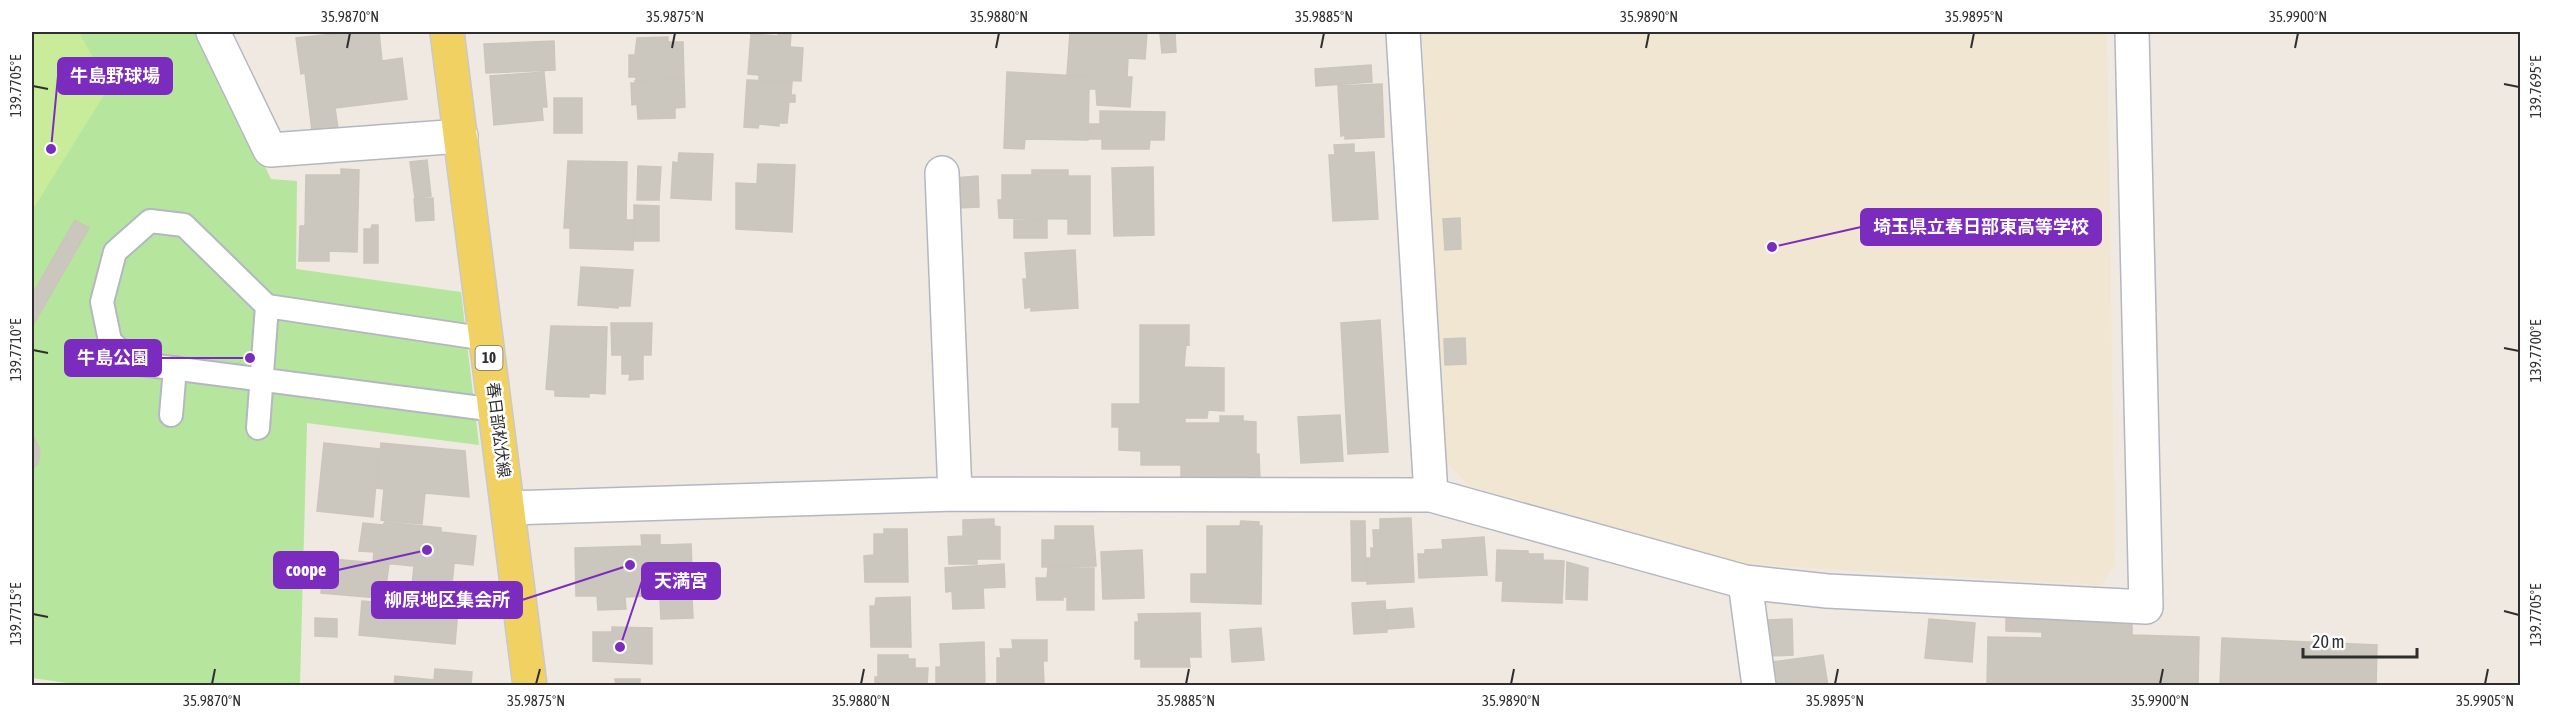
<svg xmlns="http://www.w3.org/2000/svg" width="2552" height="717" font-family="'Asap Condensed','Noto Sans JP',sans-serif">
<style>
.education{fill:#f0e6d1}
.green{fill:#b6e59e}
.pitch{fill:#c9ec9a}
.building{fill:#cbc7bf;stroke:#cbc5ba;stroke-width:1.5}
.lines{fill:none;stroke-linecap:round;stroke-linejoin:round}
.lane-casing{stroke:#b4b7c1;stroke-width:26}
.street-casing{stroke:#b4b7c1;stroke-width:36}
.primary-casing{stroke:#c9c9c9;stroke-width:36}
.lane{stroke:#fff;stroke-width:22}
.street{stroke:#fff;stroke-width:33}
.primary{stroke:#f2d163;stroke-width:33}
.ticks{fill:none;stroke:#2e2e2e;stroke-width:2}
.labels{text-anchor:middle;stroke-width:5;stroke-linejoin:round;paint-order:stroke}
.shield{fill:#fff;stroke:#6d6d6d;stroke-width:1.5}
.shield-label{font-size:15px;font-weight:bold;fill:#2e2e2e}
.street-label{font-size:16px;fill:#2e2e2e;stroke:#fff}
.leader{fill:none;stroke:#7b2cbf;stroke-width:2}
.callout-dot{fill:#7b2cbf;stroke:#fff;stroke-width:2}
.callout{fill:#7b2cbf;stroke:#7b2cbf;stroke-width:2}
.callout-label{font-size:18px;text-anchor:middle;font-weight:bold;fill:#fff}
.neatline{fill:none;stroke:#2e2e2e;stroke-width:2}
.ticks-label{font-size:15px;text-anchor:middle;fill:#2e2e2e}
</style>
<rect width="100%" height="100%" fill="#efe9e1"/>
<path class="education" d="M1422,32h685l8,532 -14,21 -357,-21 -274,-78 -24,-23z"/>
<path class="green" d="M32,32h168l71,147 26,2 -1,88 165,23 18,153 -172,-22 -7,262 -212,1 -56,-8z"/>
<path class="pitch" d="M32,32h47l30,55 -77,124z"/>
<path class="building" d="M352,32h27l3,29 20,-3 5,41 -72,9 3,20 -26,3 -7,-58 -4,1 -5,-36z
M779,32l12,1 -1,14 13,1 -2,33 -42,-2v-4l-11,-1 3,-40 27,2z
M1070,32h77l-2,27 -17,-1 -1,19h5l-2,30 -33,-2 -1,-16h-7l-1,51 -63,-1 -1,10 -20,-1 3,-76 90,5 -30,-2z
M1160,34h15l1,18 -14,1z
M668,37v5h15l1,37 -48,1v-3h-7v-22h6l2,-17z
M554,41l1,29 -69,3 -2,-29z
M1371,65l1,17 -56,4 -1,-17z
M544,72l3,35h-5l1,13 -49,5 -4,-49z
M684,79l1,28 -10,1v10l-37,1 -1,-15 -5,1 -1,-22h5l-1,-2z
M747,80l45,2 -1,13h4v7h-6l-2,21h-8v3l-20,-2 -1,4 -14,-1z
M1382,84l2,53 -39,2v-4l-4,1 -3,-50z
M554,98h28v35h-28z
M1100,111l65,1 -1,28h-14l-1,9h-47v-10h-13v-15h11z
M1354,144v9l20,-1 4,67 -45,2 -4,-66h6l-1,-10z
M679,153l34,1 -2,46 -40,-2 2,-36 5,1z
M427,160l4,36 -16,2 -5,-36z
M568,161l59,1 -1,58h8l-1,30 -63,-2v-20h-6z
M758,164l37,1 -3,67 -56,-3v-46l21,1z
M638,166l23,1 -2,33h-22z
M1153,167l1,68 -40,1 -2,-68z
M341,169l18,1 -2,82 -28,-1v10h-30l1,-35h5l1,-51h35z
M1032,170h36v6h22v58h-22v-15l-69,-1 -1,-18h4v-25h30z
M978,176l1,31 -23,1 -2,-30z
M433,198l1,22 -18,1 -2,-22z
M634,205l25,1v35h-25z
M1460,218l1,31 -16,1 -2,-31z
M75,220l14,8 -57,99v-32z
M1014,220h33v18h-33z
M372,225h6v38h-14v-34h7z
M1075,250l3,58 -47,3v-4l-6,1 -2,-29h4l-2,-26z
M581,267l52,3 -3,36h-12v2l-40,-3z
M1380,320l8,132 -40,2 -7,-131z
M611,323h41l-1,32h-8v24l-14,1 1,-6h-8v-19h-10z
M1140,325h49v20l-3,-1 -2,23 40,1v43l-16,-1 -1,8h-22v5h35v-7h23v5l13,1v32h3l1,28h-79v-17h-40v-14l-22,-1v-23h-7v-23h28z
M551,326l56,1 -2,67 -16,-1v4l-34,-1v-6l-9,-1z
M1465,338l1,26 -21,1 -1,-26z
M1340,415l3,46 -42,2 -3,-46z
M32,435l7,12 1,7 -2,10 -6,5z
M324,443l55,6 -6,68 -56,-6z
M381,443l84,8 4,46 -44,-4 -3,31 -41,-4 3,-31 -7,-1z
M1411,518l3,64 -47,2v-26h4v-10l3,1 -1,-19h7v-11z
M994,519v7l6,1v32h-23v5h-28l-1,-27 15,-1v-16z
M1241,521l18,1v4h3l-1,78 -70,-2v-28h16v-48h33z
M1351,521h14l1,60h-14z
M385,522l56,6v4l35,4 -3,29 -19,-2 -3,33 -30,-3v3l-10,-1 3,-29 -41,-4 1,-10 -15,-1 4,-28 20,2z
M1055,526h38l3,40 -54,1v-27h13z
M884,529h23l1,53h-43l-1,-26 10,-1v-21h10z
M641,535h19v10l31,-1 2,50 -68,3 1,12 -28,1 -1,-14h-21l-1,-48 67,-2z
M1484,537l3,38 -68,3 -1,-24h7v-4l18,-1 -1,-9z
M1142,550l2,48 -41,1 -2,-47z
M1497,550l31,1v3h15v6l21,1 -2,42 -60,-2 1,-20h-7z
M331,559l58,5 -3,22h6l-2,13 -69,-6 2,-31 8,1z
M1567,562l21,6 -1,32 -21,-1z
M1004,564l1,23 -22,1 1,20 -31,1 -1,-18 -6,1 -1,-24z
M1048,568h46v42h-27v-13h-4v3h-26l-1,-22h11z
M692,597l1,21 -32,1 -1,-20z
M910,597l1,50h-40l-1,-41h5l1,-8z
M362,601l96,9 -3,34 -96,-9z
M1385,601l2,31 -33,2 -2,-31z
M1412,608l2,19 -26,2 -1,-19z
M1200,613l1,44h-12l1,10h-49v-8h-6v-37h4l-1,-8z
M2006,617l126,7v11l67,2 -1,49h-211l1,-49 54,1v-6l-36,-1z
M315,618l22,1v18l-22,-1z
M1792,619l1,36 -24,1 -1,-36z
M1929,619l46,4 -3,39 -47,-4z
M612,627l40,1v36l-59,-3v-29h19z
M1261,628l3,32 -32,2 -2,-32z
M2222,638l155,7 -1,41h-156z
M1012,640h35v21h-4l1,22h-47v-25h4l-1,-9h13z
M984,642l1,44h-49v-19h5l-1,-23z
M878,655h30v4h7v9h13l-1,18h-52v-9h3z
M1823,655l5,31h-53l-3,-24z
M435,669l37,3 -1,14h-77l1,-10 39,4z
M615,679h25v7h-24z"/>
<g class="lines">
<defs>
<path id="lane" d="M487,339l-220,-33 -83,-81 -34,-4 -35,31 -13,50 8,39 23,22 363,47
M171,415l4,-47
M258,428l9,-122"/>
<path id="street" d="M213,32l57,118 191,-14
M1403,32l28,463
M942,173l13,321
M509,508l446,-14 476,1 314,87 82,9 319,16 -14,-575
M1745,582l14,104"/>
<path id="primary" d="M447,32l83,654"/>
</defs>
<use href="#lane" class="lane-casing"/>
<use href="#street" class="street-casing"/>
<use href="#primary" class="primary-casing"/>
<use href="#lane" class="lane"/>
<use href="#street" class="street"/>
<use href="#primary" class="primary"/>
</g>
<path class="ticks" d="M347,48l3,-15M672,48l3,-15M996,48l3,-15M1321,48l3,-15M1646,48l3,-15M1971,48l3,-15M2295,48l3,-15M2504,84l15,3M33,86l15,3M2504,348l15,3M33,350l15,3M2504,611l15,4M33,614l15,3M212,684l3,-15M536,684l4,-15M861,684l3,-15M1186,684l3,-15M1511,684l3,-15M1835,684l3,-15M2160,684l3,-15M2485,684l3,-15"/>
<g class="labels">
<rect class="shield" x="475.5" y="346" width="27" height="24" rx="4.5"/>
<g class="shield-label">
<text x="489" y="363">10</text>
</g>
<g class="street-label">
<text transform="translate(499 430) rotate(83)" y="6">春日部松伏線</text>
</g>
</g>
<path class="leader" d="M51 149L58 76M1772 247L1861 227M250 358L161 358M427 550L338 570M620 647L642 581M630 565L522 600"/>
<g class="callout-dot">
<circle cx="51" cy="149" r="6"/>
<circle cx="1772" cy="247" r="6"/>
<circle cx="250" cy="358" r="6"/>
<circle cx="427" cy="550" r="6"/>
<circle cx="620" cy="647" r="6"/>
<circle cx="630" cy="565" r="6"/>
</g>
<g class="callout">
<rect x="58" y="58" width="114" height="36" rx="6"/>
<rect x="1861" y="209" width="240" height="36" rx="6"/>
<rect x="65" y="340" width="96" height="36" rx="6"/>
<rect x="274" y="552" width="64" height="36" rx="6"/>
<rect x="642" y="563" width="78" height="36" rx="6"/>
<rect x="372" y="582" width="150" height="36" rx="6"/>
</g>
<g class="callout-label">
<text x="115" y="82">牛島野球場</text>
<text x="1981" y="233">埼玉県立春日部東高等学校</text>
<text x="113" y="364">牛島公園</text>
<text x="306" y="576">coope</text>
<text x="681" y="587">天満宮</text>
<text x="447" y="606">柳原地区集会所</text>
</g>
<rect width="2552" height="717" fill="none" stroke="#ffffff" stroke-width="66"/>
<path d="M2303 648v9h114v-9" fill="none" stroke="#2e2e2e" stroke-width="3"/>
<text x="2312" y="648" font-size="18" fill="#2e2e2e" stroke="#ffffff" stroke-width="4.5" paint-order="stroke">20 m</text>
<rect x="33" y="33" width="2486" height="651" class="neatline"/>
<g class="ticks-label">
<text x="350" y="22">35.9870°N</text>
<text x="675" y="22">35.9875°N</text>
<text x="999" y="22">35.9880°N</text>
<text x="1324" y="22">35.9885°N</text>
<text x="1649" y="22">35.9890°N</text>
<text x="1974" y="22">35.9895°N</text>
<text x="2298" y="22">35.9900°N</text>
<text transform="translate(16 86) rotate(-90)" y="5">139.7705°E</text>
<text transform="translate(2536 87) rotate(-90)" y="5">139.7695°E</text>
<text transform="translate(16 350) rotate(-90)" y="5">139.7710°E</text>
<text transform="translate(2536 351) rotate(-90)" y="5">139.7700°E</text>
<text transform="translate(16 614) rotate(-90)" y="5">139.7715°E</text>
<text transform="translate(2536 615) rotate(-90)" y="5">139.7705°E</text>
<text x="212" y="706">35.9870°N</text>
<text x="536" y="706">35.9875°N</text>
<text x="861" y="706">35.9880°N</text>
<text x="1186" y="706">35.9885°N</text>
<text x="1511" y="706">35.9890°N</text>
<text x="1835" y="706">35.9895°N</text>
<text x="2160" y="706">35.9900°N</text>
<text x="2485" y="706">35.9905°N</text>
</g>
</svg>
